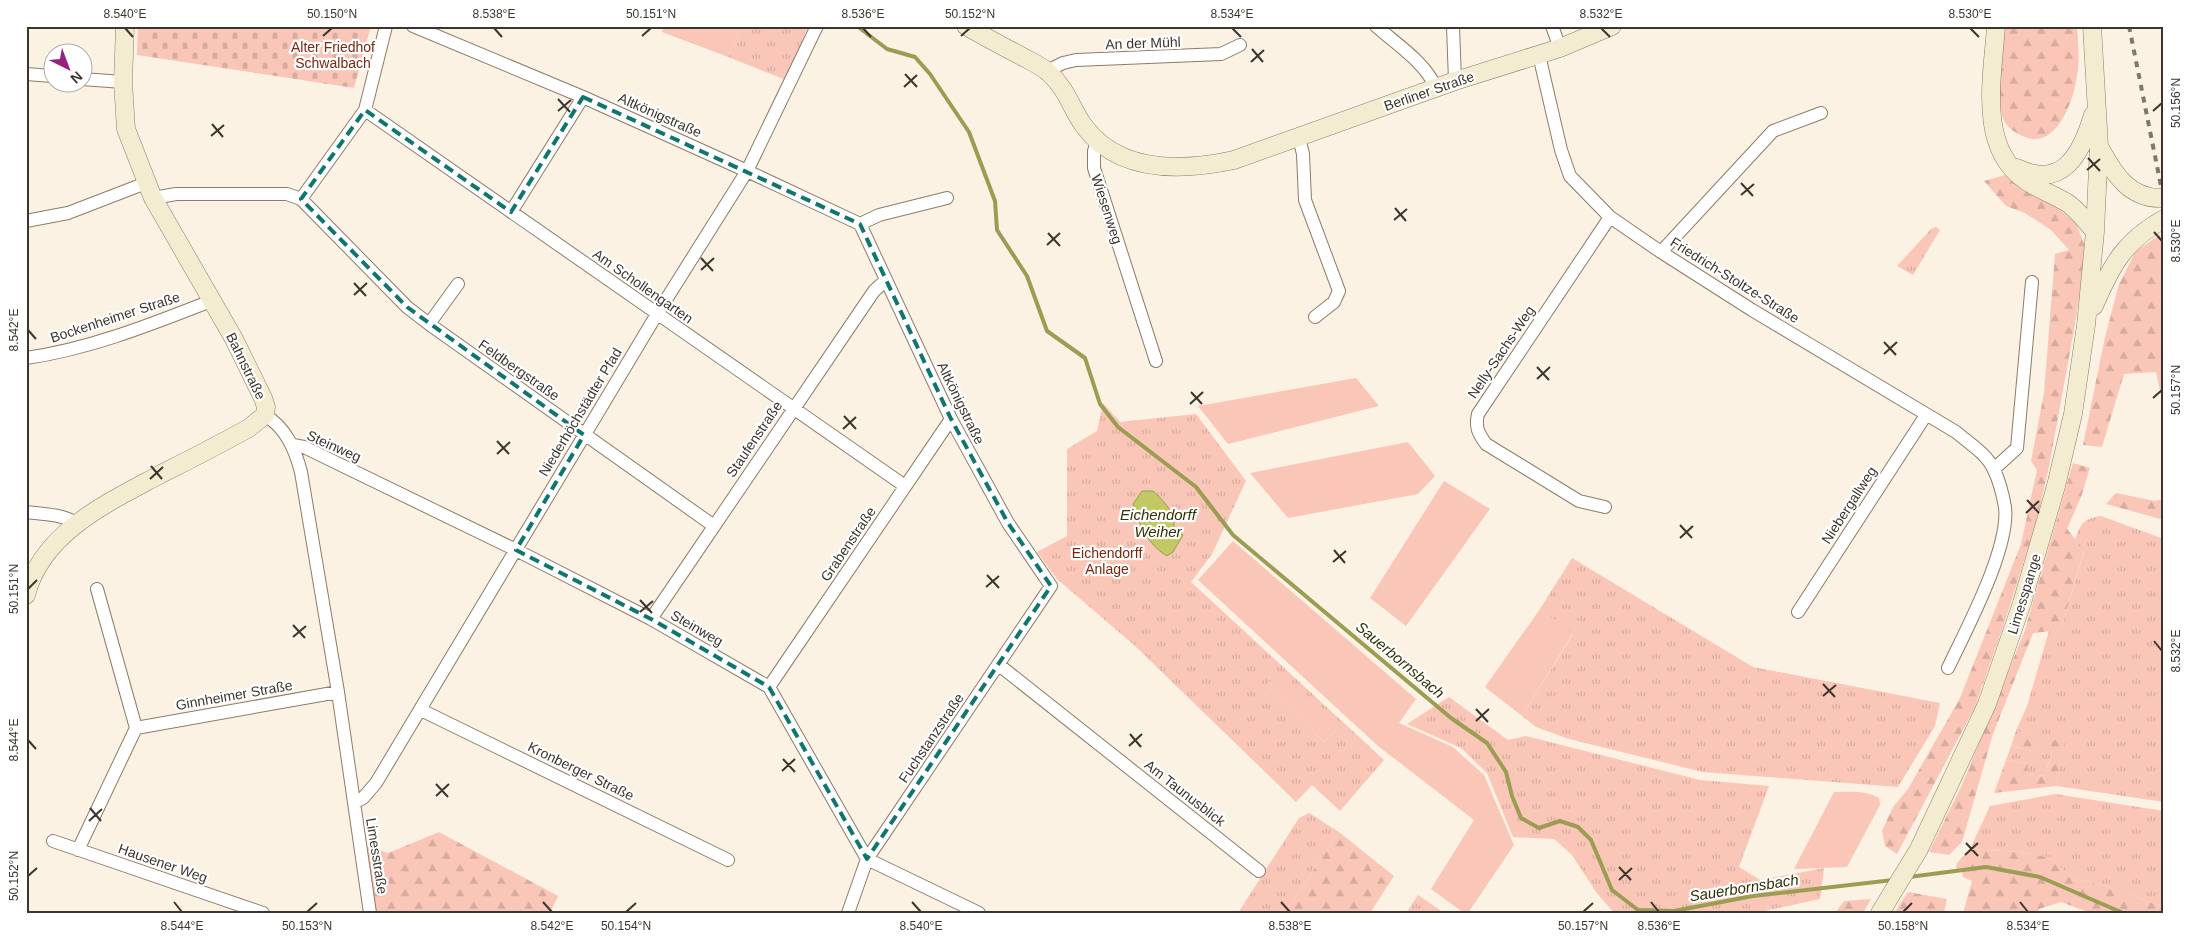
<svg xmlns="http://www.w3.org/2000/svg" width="2190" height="939" font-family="Helvetica,sans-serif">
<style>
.grass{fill:url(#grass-tufts);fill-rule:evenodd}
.forest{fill:url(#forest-firs)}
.cemetery{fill:url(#cemetery-stones)}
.garden{fill:#fac6b8}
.water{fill:#c2c962;stroke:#9a9d52}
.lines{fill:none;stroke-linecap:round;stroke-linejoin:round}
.stream{stroke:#9a9d52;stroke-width:4}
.street-casing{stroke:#8c7c68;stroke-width:14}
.secondary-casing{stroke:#8c7c68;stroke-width:19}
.street{stroke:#fff;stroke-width:12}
.secondary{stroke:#f4ecd0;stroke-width:18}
.rail{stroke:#7f776d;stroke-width:4;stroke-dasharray:6 6;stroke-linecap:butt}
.marked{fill:none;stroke:#0f766e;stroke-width:4;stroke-dasharray:10 6;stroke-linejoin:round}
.ticks{fill:none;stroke:#3c352d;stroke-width:2}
.labels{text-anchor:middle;stroke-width:4.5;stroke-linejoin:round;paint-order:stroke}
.street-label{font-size:14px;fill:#3c352d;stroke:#fff}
.park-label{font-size:14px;fill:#7e250e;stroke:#fff}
.water-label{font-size:15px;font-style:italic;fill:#2f3104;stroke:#fff}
.neatline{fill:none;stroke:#3c352d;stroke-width:2}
.ticks-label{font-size:12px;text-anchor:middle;fill:#3c352d}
</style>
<defs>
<pattern id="grass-tufts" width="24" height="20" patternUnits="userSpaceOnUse" patternTransform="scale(1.25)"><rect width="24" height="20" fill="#fac6b8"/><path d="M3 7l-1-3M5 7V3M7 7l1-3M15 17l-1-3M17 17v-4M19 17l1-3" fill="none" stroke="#d7ab9e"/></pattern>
<pattern id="forest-firs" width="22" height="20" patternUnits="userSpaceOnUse" patternTransform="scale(1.25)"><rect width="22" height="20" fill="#fac6b8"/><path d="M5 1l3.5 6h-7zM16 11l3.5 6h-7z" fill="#d7ab9e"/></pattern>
<pattern id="cemetery-stones" width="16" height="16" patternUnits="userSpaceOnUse" patternTransform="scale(1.25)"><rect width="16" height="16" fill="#fac6b8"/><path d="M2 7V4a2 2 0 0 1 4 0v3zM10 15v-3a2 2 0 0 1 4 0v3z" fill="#d7ab9e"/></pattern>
</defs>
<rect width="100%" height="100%" fill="#fcf2e4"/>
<path class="grass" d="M741,26h67l-22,54 -58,-23z
M1936,227l4,3 -27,45 -16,-9 35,-38z
M1103,403l17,19 76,-8 50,67 -34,73 -21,28 193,178 -44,51 -28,-26 -16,17 -162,-157 -77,-66 -20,-27 30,-16v-87l30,-18zM1266,685l71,44 -13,13z
M2101,516l63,23v263l-108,-16 8,-44 -48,-11 11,-25 22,-75 12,-1 23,-79 -9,-11c6,-17 8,-21 26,-24z
M1572,558l181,109 187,36 -5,23 -37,61 -195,-15 -134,-33 -33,-12 -14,-11 51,-82 -33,-25z
M1449,697l59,43 18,-4 174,44 69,6 -30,81 21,13 64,-12 -4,31 -64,14h-142l-18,-21 -24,-37 -18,-16 -41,-2 -26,-64 -26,-25 -54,-24z
M2011,746l22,5 2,-5 17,5 -7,25 -18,-2 1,-10 -22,-4z
M2055,794l109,17v96l-53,-19 -40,-11 -20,-19 -32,-6 -49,-3 20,-43z
M1309,813l30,19 -54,81h-47l61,-95z
M1418,895l26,18h-38z"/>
<path class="forest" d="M2003,26h74c1,17 3,34 0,50 -3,23 -20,74 -52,61 -9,-3 -19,-10 -22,-19 -10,-31 -3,-61 0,-92z
M2005,175l48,29 23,19 10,26 -11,75 -26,143 -13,56 -33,104 -28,80 -78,147 -12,-8 -3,-15 11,-24 15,-18 52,-91 61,-154 16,-74 -6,-9 13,-68 11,-139 14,-4 -18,-20 -26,-17 -19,-7 -22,-25z
M2160,235l4,22v153l-8,-38 -32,2 -22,73 -19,-2 22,-108 14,-53 17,-33z
M2073,463l17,5 -9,29 -14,32 17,21 -23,80 -28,3 -40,101 -31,108 -13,13 -20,-3 33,-67 63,-155z
M2116,493l39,8 9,-2v21l-58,-16z
M2016,731l49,11 -9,44 -62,7 12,-33 22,4 -1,10 18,2 7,-24 -17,-6 -2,5 -22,-5z
M439,832l119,64 -8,17h-175l-8,-67 21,7z
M1339,832l55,44 -24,37h-85z
M1970,849l49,3 33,6 19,19 40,11 53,19v6h-73l-30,-11 -22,7 -1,4h-75l9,-32 -9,-4 -1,-5 -6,-4 1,-5z
M1908,892l39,7 -3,14h-50z
M1871,899l-8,14h-28l9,-12z"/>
<path class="cemetery" d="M138,26h233l-17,62 -217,-33z"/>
<path class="garden" d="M664,26h77l-13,31 -66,-25z
M1356,378l23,28 -151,38 -30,-38z
M1408,442l27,34 -17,18 -130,24 -38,-45z
M1444,481l46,28 -84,117 -36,-28z
M1233,541l183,158 -17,24 54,24 31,28 30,70 -46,68h-4l-33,-24 43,-69 -96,-74 -180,-166z
M1540,609l33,24 -51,83 -37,-29z
M1279,672l58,57 -13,13 -58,-57z
M1834,792c15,0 31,-2 45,6l1,7 -33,62 -53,2z"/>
<path class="water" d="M1142,491h11c12,11 22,21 21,38l9,6 -10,17 -6,4c-20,-12 -27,-31 -34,-52z"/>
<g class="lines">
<path class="stream" d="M857,26l30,23 28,8 15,17 39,58 26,69 2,29 30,46 20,55 38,27 15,46 18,23 78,60 37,48 218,183 36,25 19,29 6,24 9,22 18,10 21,-7 18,6 13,13 21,50 26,20 36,1 79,-15 140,-16
M1909,877l77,-10 54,10 83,36"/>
<defs>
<path id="street" d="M413,26l170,71 164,74 113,53 91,195 57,104 43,63 -184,273 -19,54
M1376,26c20,18 49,36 60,62
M1453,26l2,55
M1552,26l8,22
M1539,55l22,95 9,26 40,41 51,35 91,58 204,122c13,11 31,22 38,38 5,10 9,26 11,37 5,41 -39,123 -57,161
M1047,71l16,-8 13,-3 145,-6 19,-9
M26,74l26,2
M82,79l41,3
M365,110l540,376
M1299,138l4,16 2,46 34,91 -5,11 -19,15
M1097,141l-3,10v17l62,193
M153,198l23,-4h111l14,5 106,108 22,17 285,202
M301,199l64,-89 21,-84
M511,212l72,-115
M26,221l42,-8 78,-30
M860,224l19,-9 68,-17
M1661,252l112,-121 48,-18
M429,324l29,-40
M26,358c64,-9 126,-34 185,-57
M265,415c21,13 30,34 36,57l37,220 32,221
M293,445l11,2 212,103 135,69 118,68 98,172 112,54
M1994,469l23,-21 15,-166
M1605,507l-26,-6 -93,-57c-8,-11 -11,-17 -8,-30l132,-197
M26,512c18,2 35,2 50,11
M97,589l39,139 202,-36
M1798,612l128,-197
M651,619l223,-328 12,-11
M999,665l260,206
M769,687l182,-268
M421,710l307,150
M354,803l9,-5 13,-15 281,-469 90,-143 70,-145
M53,841l210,72
M78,850l58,-122"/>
<path id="secondary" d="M966,26c19,11 38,21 57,31 9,5 19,9 26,16 18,16 22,35 35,53 35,48 99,45 150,34l221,-79 105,-33 52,-22
M1996,26c-3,49 -19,121 29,154 14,10 30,15 44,24 10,8 18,18 26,28
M2100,148c14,26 30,52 64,50
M2017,168c46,23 65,-16 76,-53
M2094,306c17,-40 30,-65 70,-87
M26,595c16,-63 83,-93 135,-121 30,-15 59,-30 88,-46l16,-13 1,-8 -3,-9 -29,-59 -81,-141 -27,-69 -3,-47 2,-56
M1880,913l39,-64 68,-145 35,-101 34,-117 17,-72 13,-89 9,-93 4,-86 -7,-120"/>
</defs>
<use href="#street" class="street-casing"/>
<use href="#secondary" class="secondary-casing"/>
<use href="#street" class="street"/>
<use href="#secondary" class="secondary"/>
<path class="rail" d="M2129,26l32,160"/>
</g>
<path class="marked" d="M583,97l277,127 91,195 57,104 43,63 -184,273 -98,-172 -118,-68 -135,-69 68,-115 -177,-128 -106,-108 64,-89 146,102z"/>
<path class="ticks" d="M125,28l8,9M494,28l8,9M863,28l8,9M1232,28l9,9M1601,28l9,9M1970,28l9,9M323,36l9,-8M642,36l9,-8M961,36l9,-8M1252,49l11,13M1251,62l13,-12M905,74l12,13M904,87l13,-12M558,99l12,13M558,111l13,-11M2153,111l9,-8M212,124l11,13M211,136l13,-11M2088,158l12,13M2087,170l13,-11M1741,183l12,13M1741,195l13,-11M1395,208l11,13M1394,220l13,-11M2154,232l8,9M1048,233l12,13M1047,245l13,-12M701,258l12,13M701,270l13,-12M354,283l12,13M354,295l13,-12M28,330l8,9M1884,342l12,13M1884,354l13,-12M1537,367l12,13M1537,379l13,-12M1191,392l11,12M2153,398l9,-8M1190,404l13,-12M844,416l12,13M843,429l13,-12M497,441l12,13M497,454l13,-12M151,466l11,13M150,479l13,-12M2027,500l12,13M2026,513l13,-12M1680,525l12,13M1680,538l13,-12M1334,550l11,13M1333,562l13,-11M987,575l12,13M986,587l13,-11M28,589l9,-9M640,600l12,13M640,612l13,-11M293,625l12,13M293,637l13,-11M2154,641l8,10M1823,684l12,13M1823,696l13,-11M1476,709l12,13M1476,721l13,-12M1130,734l11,13M28,740l8,9M1129,746l13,-12M783,759l12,13M782,771l13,-12M436,784l12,13M436,796l13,-12M90,808l11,13M89,821l13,-12M1966,843l12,13M1965,855l13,-12M1619,867l12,13M28,876l9,-8M1619,880l13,-12M174,902l8,10M543,902l9,10M912,902l9,10M1281,902l9,10M1651,902l8,10M2020,902l8,10M307,912l10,-9M626,912l10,-9M1583,912l10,-9M1903,912l9,-9"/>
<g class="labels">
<g class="street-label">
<text transform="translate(1143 43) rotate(-2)" y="5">An der Mühl</text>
<text transform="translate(1429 91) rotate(-19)" y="5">Berliner Straße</text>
<text transform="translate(660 115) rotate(24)" y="5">Altkönigstraße</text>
<text transform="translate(1107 209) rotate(72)" y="5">Wiesenweg</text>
<text transform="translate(1735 280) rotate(32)" y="5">Friedrich-Stoltze-Straße</text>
<text transform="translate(643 286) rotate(35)" y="5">Am Schollengarten</text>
<text transform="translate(115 317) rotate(-18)" y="5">Bockenheimer Straße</text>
<text transform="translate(1501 352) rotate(-56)" y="5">Nelly-Sachs-Weg</text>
<text transform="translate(246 366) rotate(64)" y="5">Bahnstraße</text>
<text transform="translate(519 370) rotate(35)" y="5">Feldbergstraße</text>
<text transform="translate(961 403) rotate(64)" y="5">Altkönigstraße</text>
<text transform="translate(580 412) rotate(-59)" y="5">Niederhöchstädter Pfad</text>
<text transform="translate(754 439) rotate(-56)" y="5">Staufenstraße</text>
<text transform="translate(334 446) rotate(24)" y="5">Steinweg</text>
<text transform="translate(1849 505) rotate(-57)" y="5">Niebergallweg</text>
<text transform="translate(848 544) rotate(-56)" y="5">Grabenstraße</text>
<text transform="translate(2024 594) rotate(-73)" y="5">Limesspange</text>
<text transform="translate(697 628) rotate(30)" y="5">Steinweg</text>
<text transform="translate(234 695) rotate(-10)" y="5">Ginnheimer Straße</text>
<text transform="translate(931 738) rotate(-56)" y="5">Fuchstanzstraße</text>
<text transform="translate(581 771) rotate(26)" y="5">Kronberger Straße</text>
<text transform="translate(1185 793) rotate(38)" y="5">Am Taunusblick</text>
<text transform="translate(377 856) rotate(81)" y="5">Limesstraße</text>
<text transform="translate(163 863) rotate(19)" y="5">Hausener Weg</text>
</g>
<g class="park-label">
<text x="333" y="52">Alter Friedhof<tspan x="333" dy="16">Schwalbach</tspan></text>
<text x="1107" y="558">Eichendorff<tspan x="1107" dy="16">Anlage</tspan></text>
</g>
<g class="water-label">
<text x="1158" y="520">Eichendorff<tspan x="1158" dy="17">Weiher</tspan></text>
<text transform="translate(1400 660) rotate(40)" y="5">Sauerbornsbach</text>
<text transform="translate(1744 888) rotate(-9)" y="5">Sauerbornsbach</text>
</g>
</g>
<rect width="2190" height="939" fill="none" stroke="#ffffff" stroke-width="55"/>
<g transform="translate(68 68) rotate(138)"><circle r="24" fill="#ffffff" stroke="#b1aeab"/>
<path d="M0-4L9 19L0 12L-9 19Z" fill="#972381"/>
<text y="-8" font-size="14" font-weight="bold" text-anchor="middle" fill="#3c352d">N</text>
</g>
<rect x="28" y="28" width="2134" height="884" class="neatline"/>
<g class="ticks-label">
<text x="125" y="18">8.540°E</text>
<text x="332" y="18">50.150°N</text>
<text x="494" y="18">8.538°E</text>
<text x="651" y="18">50.151°N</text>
<text x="863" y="18">8.536°E</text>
<text x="970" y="18">50.152°N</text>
<text x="1232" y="18">8.534°E</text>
<text x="1601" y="18">8.532°E</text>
<text x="1970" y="18">8.530°E</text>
<text transform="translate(2176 103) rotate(-90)" y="4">50.156°N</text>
<text transform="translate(2176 241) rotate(-90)" y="4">8.530°E</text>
<text transform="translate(14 330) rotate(-90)" y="4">8.542°E</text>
<text transform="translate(2176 390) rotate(-90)" y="4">50.157°N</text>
<text transform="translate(14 589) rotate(-90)" y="4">50.151°N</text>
<text transform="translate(2176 651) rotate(-90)" y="4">8.532°E</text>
<text transform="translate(14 740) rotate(-90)" y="4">8.544°E</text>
<text transform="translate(14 876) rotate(-90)" y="4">50.152°N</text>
<text x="182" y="930">8.544°E</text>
<text x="307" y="930">50.153°N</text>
<text x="552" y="930">8.542°E</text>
<text x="626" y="930">50.154°N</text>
<text x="921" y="930">8.540°E</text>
<text x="1290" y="930">8.538°E</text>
<text x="1583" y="930">50.157°N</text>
<text x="1659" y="930">8.536°E</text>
<text x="1903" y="930">50.158°N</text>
<text x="2028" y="930">8.534°E</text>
</g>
</svg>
